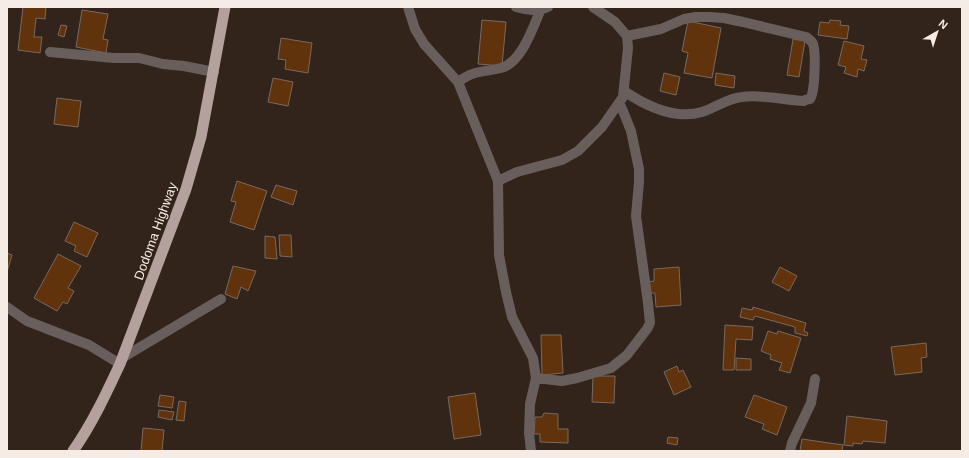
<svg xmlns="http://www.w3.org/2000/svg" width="969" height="458" font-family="Arial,sans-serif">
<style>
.building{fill:#60330d;stroke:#79695e}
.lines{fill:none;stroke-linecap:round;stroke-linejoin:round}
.minor{stroke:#685f5d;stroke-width:10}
.trunk{stroke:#b4a09c;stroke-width:11}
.labels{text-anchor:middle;stroke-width:3;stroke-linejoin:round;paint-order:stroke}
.street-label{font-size:13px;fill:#f5ece5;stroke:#32241b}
</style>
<rect width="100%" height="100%" fill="#32241b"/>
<path class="building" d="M23,7h23l-1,12 -9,-1 -2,19h8l-2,16 -22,-3z
M82,10l26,4 -5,25 5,1 -2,13 -30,-6z
M482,20l24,2 -4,44 -24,-2z
M830,20l11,1 -1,4 9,1 -2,13 -29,-4 2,-13 9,1z
M688,21l33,7 -9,50 -28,-5 4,-20 -6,-2z
M61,25l6,1 -3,11 -6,-2z
M281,38l31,5 -4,30 -23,-4 1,-9 -8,-1z
M793,39l12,2 -6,36 -12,-2z
M844,41l20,5 -3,13 6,1 -3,11 -6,-2 -1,8 -13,-4 2,-6 -8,-2z
M664,73l16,4 -4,18 -16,-4z
M716,73l19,3 -1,12 -19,-3z
M273,78l20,4 -5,24 -20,-4z
M57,98l24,3 -3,26 -24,-3z
M237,181l30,10 -13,39 -24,-8 6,-20 -5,-1z
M276,185l21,6 -4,14 -22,-8z
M74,222l24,11 -11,24 -13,-6 2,-5 -11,-5z
M279,235h12l1,22 -12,-1z
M265,236l10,1 2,22 -12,-1z
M7,253l5,2 -5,17z
M58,254l23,12 -13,22 6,3 -7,13 -4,-2 -6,9 -23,-13z
M233,266l23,5 -8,20 -7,-4 -4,12 -12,-5z
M679,267l2,38 -25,2 -1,-14h-8l-1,-11 8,-1v-12z
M780,267l17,9 -8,15 -17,-9z
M753,307l53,16 -2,8 4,2 -1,3 -12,-3v-6l-40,-11 -2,4 -13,-3 2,-9 10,2z
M725,325l28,2 -1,13 -16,-1 -2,31h-11z
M768,331l9,3 1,-3 23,7 -11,35 -11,-3 3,-7 -12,-4 1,-4 -10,-4z
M541,335h20l2,38 -21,2z
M926,343l1,14 -6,1 1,14 -27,3 -4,-28z
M736,358l15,1v11h-15z
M677,366l2,6 4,-2 8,17 -17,8 -10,-23z
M593,376h22l-1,27 -22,-1z
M475,393l6,42 -27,4 -6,-42z
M160,395l14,2 -2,11 -14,-2z
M754,395l33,12 -10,28 -15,-6 2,-5 -19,-7z
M179,401l7,1 -2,19 -8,-1z
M159,410l15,2 -2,8 -14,-3z
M544,413l14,1v15h10v14l-28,-1v-8h-6l1,-17h7z
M847,416l40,5 -2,22 -22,-2 -1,3 -9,-1v3l-9,-1z
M143,428l21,2 -2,21h-21z
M668,437l10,1 -1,7 -10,-2z
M802,439l41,6 -1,6h-42z"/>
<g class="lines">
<path class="minor" d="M408,7l7,22 9,15 34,38 40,99 1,74 7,37 6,25 21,41 3,20 -6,26 -1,29 2,18
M516,7c11,3 21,5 32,0
M50,52l64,6h25l24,6 21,2 30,6
M458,82c18,-13 24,-9 43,-14 20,-5 32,-40 39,-57
M624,91c22,15 51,29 78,21 13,-4 26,-14 40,-15 20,-3 42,3 62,4 0,-1 5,-2 6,-2 5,-4 6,-48 3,-55 -1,-3 -4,-5 -7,-7l-63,-15 -19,-4 -15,-1h-13l-12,2 -23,10 -34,7
M498,181l19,-9 45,-12 16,-9 24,-24 21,-30 5,-49 -1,-12 -12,-14 -22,-15
M7,307l20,14 62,24 31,19
M122,358l99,-59
M536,378l26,3 15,-3 34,-10 16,-13 20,-26 3,-6 -2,-20 -12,-87 3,-34v-13l-8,-38 -8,-20 -4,-8
M790,451l2,-8 19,-40 4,-24"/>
<path class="trunk" d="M73,451c19,-27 33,-57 47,-87l66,-175 15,-52 24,-130"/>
</g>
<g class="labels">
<g class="street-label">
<text transform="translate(155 231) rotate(-70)" y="5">Dodoma Highway</text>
</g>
</g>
<rect width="969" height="458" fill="none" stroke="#f5ece5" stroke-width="16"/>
<g transform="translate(937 32) rotate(39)" stroke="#32241b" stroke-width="3" paint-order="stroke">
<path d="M0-3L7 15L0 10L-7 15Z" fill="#f5ece5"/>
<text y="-6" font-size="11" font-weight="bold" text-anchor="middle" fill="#f5ece5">N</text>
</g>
</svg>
